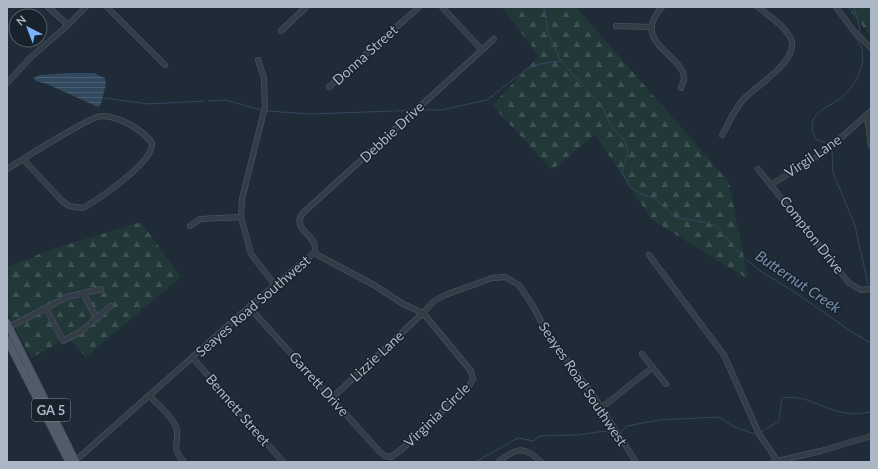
<svg xmlns="http://www.w3.org/2000/svg" width="878" height="469" font-family="Lato,sans-serif">
<style>
.forest{fill:url(#forest-firs)}
.water{fill:url(#water-rules)}
.lines{fill:none;stroke-linecap:round;stroke-linejoin:round}
.stream{stroke:#31485f;stroke-width:1}
.minor-casing{stroke:#505a66;stroke-width:6}
.major-casing{stroke:#3c4651;stroke-width:8}
.minor{stroke:#323d48;stroke-width:5}
.major{stroke:#505c68;stroke-width:7}
.labels{text-anchor:middle;stroke-width:3;stroke-linejoin:round;paint-order:stroke}
.shield{fill:#18222c;stroke:#808a97;stroke-width:1}
.shield-label{font-size:13px;font-weight:bold;fill:#acb7c5}
.street-label{font-size:14px;fill:#acb7c5;stroke:#18222c}
.water-label{font-size:15px;font-style:italic;fill:#7390af;stroke:#18222c}
</style>
<defs>
<pattern id="forest-firs" width="22" height="20" patternUnits="userSpaceOnUse"><rect width="22" height="20" fill="#213738"/><path d="M5 1l3.5 6h-7zM16 11l3.5 6h-7z" fill="#3f5253"/></pattern>
<pattern id="water-rules" width="6" height="5" patternUnits="userSpaceOnUse"><rect width="6" height="5" fill="#31485f"/><path d="M0 2.5h6" fill="none" stroke="#4c6074"/></pattern>
</defs>
<rect width="100%" height="100%" fill="#1f2b37"/>
<path class="forest" d="M502,7h74l153,175 19,97 -96,-59 -57,-85 -43,35 -60,-65 47,-49z
M847,7h24v29z
M141,222l40,55 -95,80 -18,-19 -37,20 -24,-46v-45l48,-19z"/>
<path class="water" d="M68,73h26l11,5 1,6 -5,20 -3,3 -51,-23 -11,-3 -3,-3 7,-3z"/>
<g class="lines">
<path class="stream" d="M544,7l4,26 13,28 43,48 6,16 15,16 3,11 -6,20 8,15 14,8 11,3 20,19 32,6 10,4 25,29 17,14 37,23 59,41 16,9
M854,7l6,22 -1,3
M103,98l46,6 55,-3
M209,101l16,-1 36,10
M420,110h21l46,-10 37,-29 9,-6 27,-4
M267,111l44,3 82,-3
M396,111l13,-1
M829,144l-13,-5c-13,-25 10,-30 25,-41 13,-10 25,-32 21,-49 -1,-5 -6,-10 -8,-13
M832,150l1,22 22,54 13,58
M621,432l6,-6 32,-6 60,-3 15,10 21,7
M761,432l18,-11 3,-23c26,-4 40,12 64,15 9,2 16,0 25,-1
M475,462l43,-24 15,3 7,-5 38,-1 27,-4 10,4"/>
<defs>
<path id="minor" d="M48,7l20,18
M107,7l58,58
M442,7l40,43
M662,7c-33,36 23,48 22,72 -1,3 -2,6 -3,9
M836,7l17,23 18,18
M616,26l35,1
M281,31l25,-24
M258,60l6,18 1,29 -23,92 -1,18 10,37 24,31
M7,83l24,-26 37,-32 18,-18
M329,87l90,-80
M867,115l4,31
M722,135c7,-12 11,-23 20,-34 12,-14 58,-40 49,-62 -6,-13 -22,-23 -33,-32
M7,169c15,-9 81,-52 94,-53 18,0 41,13 51,27 2,19 -53,56 -69,65l-14,-2 -7,-5 -39,-42
M758,169l91,114 12,7 10,-1
M772,184l53,-32 46,-41
M190,226l10,-7 41,-2
M314,253c7,-18 -25,-23 -11,-40l191,-174
M649,255l75,100 35,79 18,26
M83,293l14,26
M249,307l130,144 6,5 6,1 11,-8 67,-63 4,-7 -2,-8 -48,-58 -20,-9 -29,-19 -60,-32
M46,308l17,33 17,-9 31,-26
M7,328l60,-31 34,-8
M642,354l24,30
M193,358l90,104
M150,396c8,9 22,20 26,31 5,17 -7,18 8,35
M332,398l91,-85 10,-11 12,-7 47,-17 13,-1 14,8 14,21 17,32 41,54 45,70
M601,408l52,-41
M74,462l184,-163 56,-46
M498,462c18,-14 26,-17 43,0
M773,462l48,-11 50,-15"/>
<path id="major" d="M7,323l69,139
M7,340l62,122"/>
</defs>
<use href="#minor" class="minor-casing"/>
<use href="#major" class="major-casing"/>
<use href="#minor" class="minor"/>
<use href="#major" class="major"/>
</g>
<g class="labels">
<rect class="shield" x="32" y="399" width="38" height="22" rx="3"/>
<g class="shield-label">
<text x="51" y="415">GA 5</text>
</g>
<g class="street-label">
<text transform="translate(365 55) rotate(-42)" y="5">Donna Street</text>
<text transform="translate(392 132) rotate(-43)" y="5">Debbie Drive</text>
<text transform="translate(813 156) rotate(-34)" y="5">Virgil Lane</text>
<text transform="translate(812 235) rotate(52)" y="5">Compton Drive</text>
<text transform="translate(253 306) rotate(-41)" y="5">Seayes Road Southwest</text>
<text transform="translate(377 356) rotate(-43)" y="5">Lizzie Lane</text>
<text transform="translate(319 384) rotate(48)" y="5">Garrett Drive</text>
<text transform="translate(583 384) rotate(56)" y="5">Seayes Road Southwest</text>
<text transform="translate(238 410) rotate(49)" y="5">Bennett Street</text>
<text transform="translate(437 415) rotate(-44)" y="5">Virginia Circle</text>
</g>
<g class="water-label">
<text transform="translate(798 282) rotate(34)" y="5">Butternut Creek</text>
</g>
</g>
<rect width="878" height="469" fill="none" stroke="#acb7c5" stroke-width="16"/>
<g transform="translate(28 28) rotate(318)"><circle r="19" fill="#18222c" stroke="#535e69"/>
<path d="M0-3L7 15L0 10L-7 15Z" fill="#7ab5fc"/>
<text y="-6" font-size="11" font-weight="bold" text-anchor="middle" fill="#acb7c5">N</text>
</g>
</svg>
